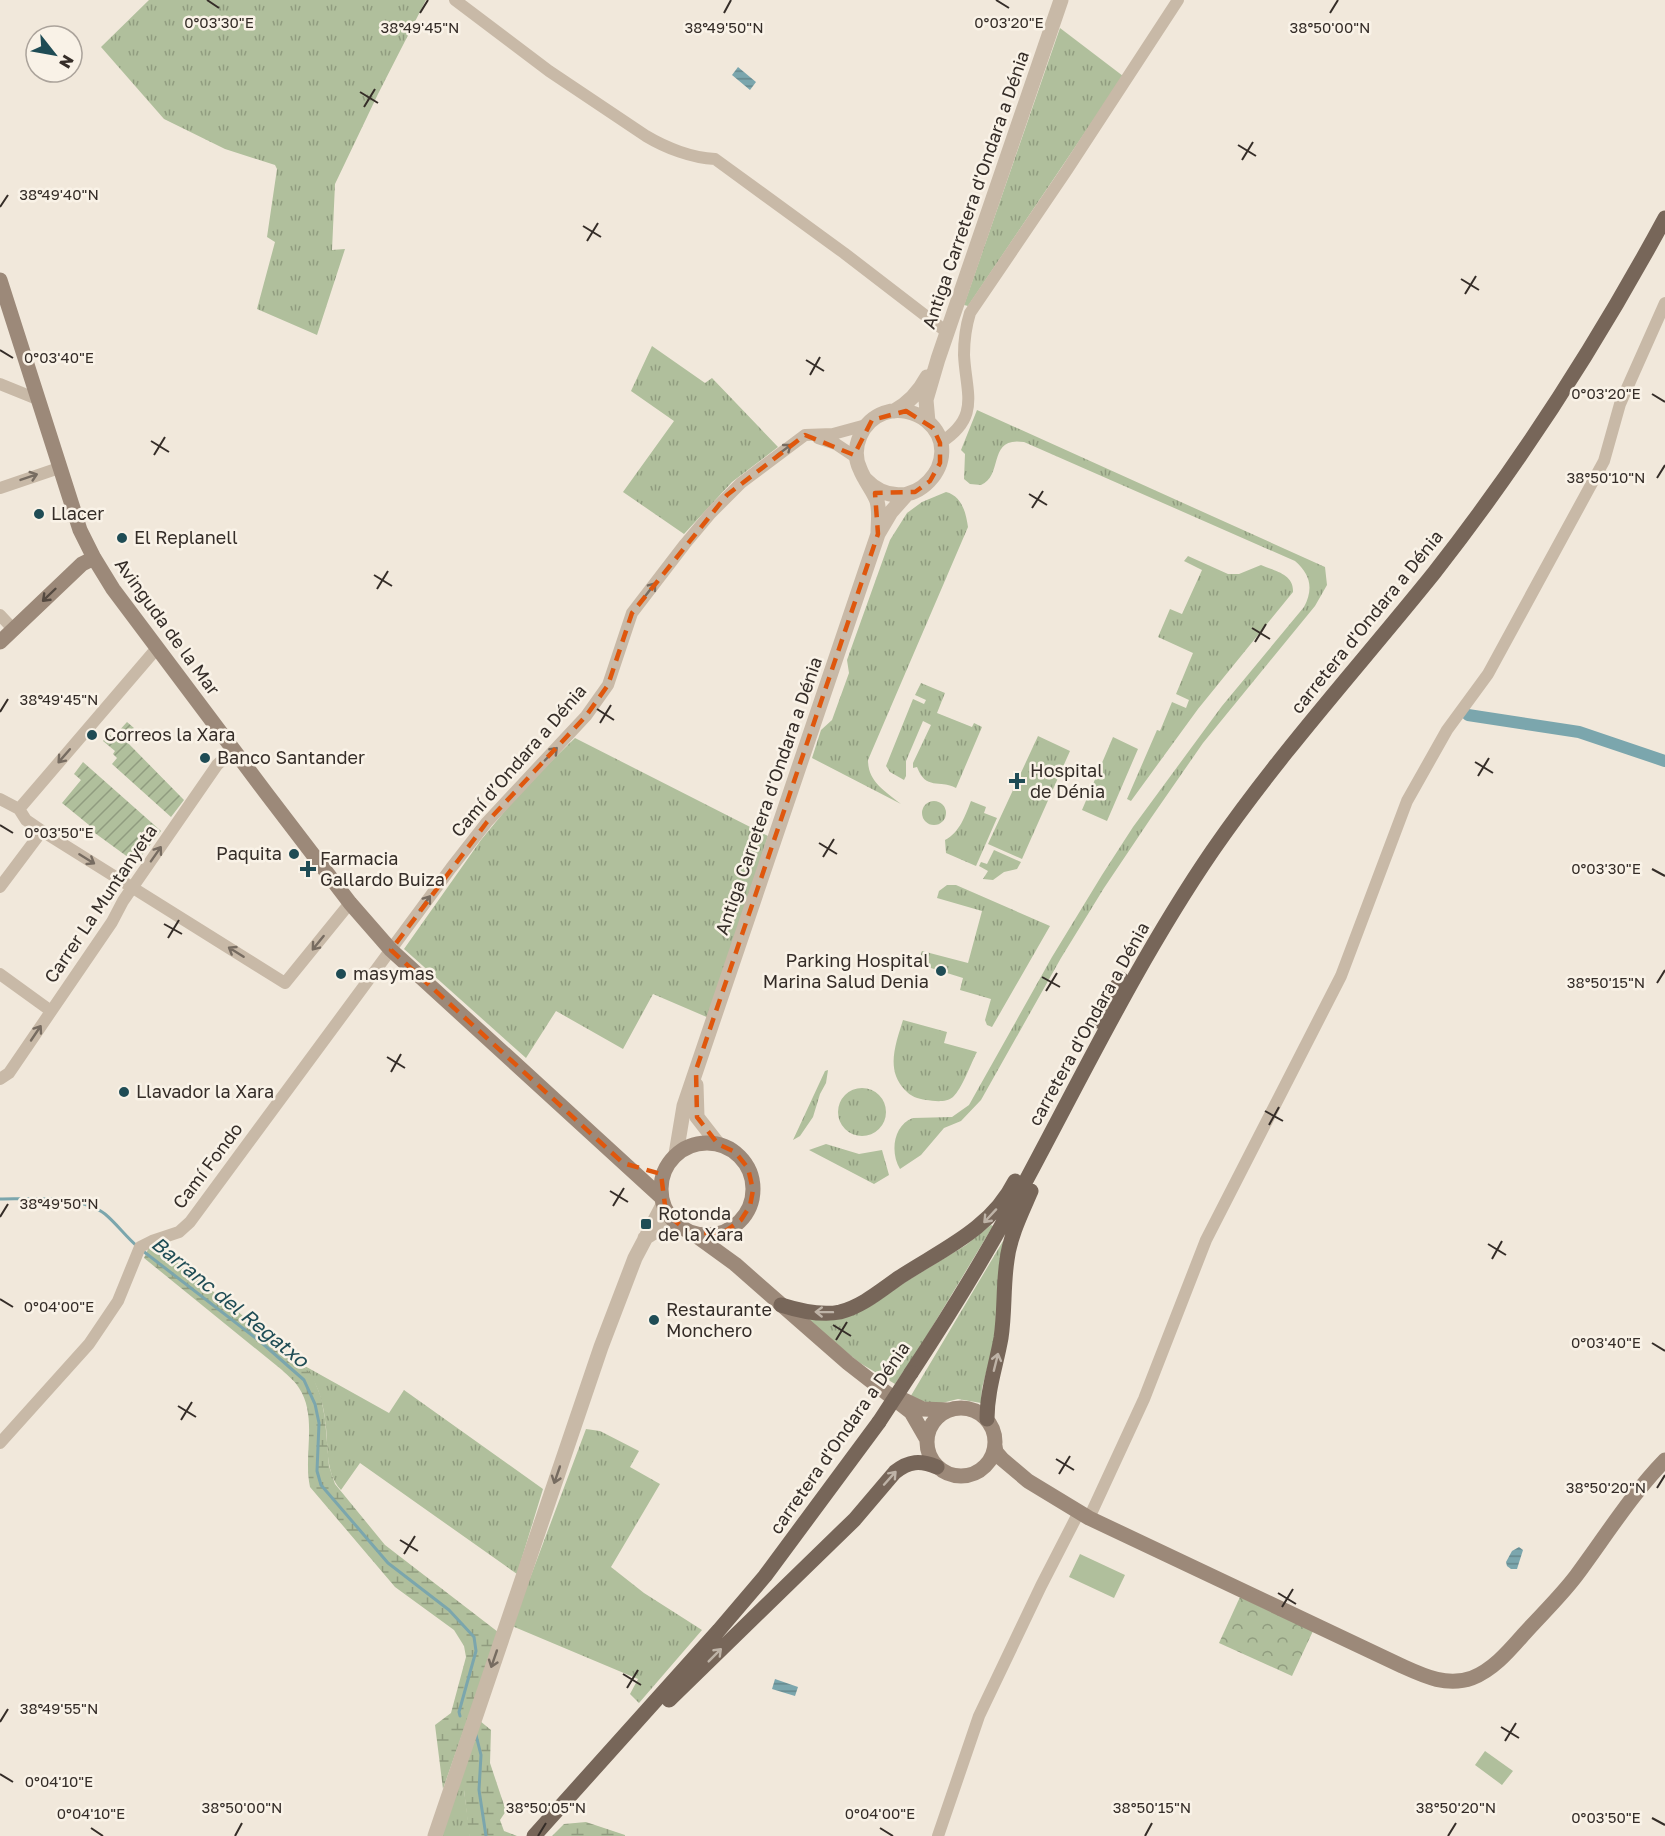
<svg xmlns="http://www.w3.org/2000/svg" width="1665" height="1836" font-family="'Golos Text',sans-serif">
<style>
.grass{fill:url(#grass-tufts)}
.forest{fill:url(#forest-crowns)}
.wetland{fill:url(#wetland-marsh)}
.garden{fill:url(#garden-furrows)}
.pitch{fill:#b0bf9c}
.water{fill:url(#water-rules)}
.lines{fill:none;stroke-linecap:round;stroke-linejoin:round}
.stream{stroke:#7ba6ad;stroke-width:3}
.canal{stroke:#7ba6ad;stroke-width:12}
.minor{stroke:#c8b9a7;stroke-width:12}
.tertiary{stroke:#c8b9a7;stroke-width:15}
.secondary{stroke:#9c8979;stroke-width:15}
.primary{stroke:#776659;stroke-width:15}
.primary-bridge{stroke:#776659;stroke-width:15}
.oneway{stroke:#776c61}
.oneway2{stroke:#544940}
.oneway3{stroke:#beb3a7}
.marked{fill:none;stroke:#df570d;stroke-width:4.5;stroke-dasharray:12 8;stroke-linejoin:round}
.ticks{fill:none;stroke:#352d28;stroke-width:2}
.poi-dot{fill:#1f4c55;stroke:#f9f2e7;stroke-width:2}
.labels{text-anchor:middle;stroke-width:5;stroke-linejoin:round;paint-order:stroke}
.street-label{font-size:18px;fill:#352d28;stroke:#f9f2e7}
.poi-label{font-size:18px;fill:#352d28;stroke:#f9f2e7;text-anchor:start}
.water-label{font-size:20px;font-style:italic;fill:#1f4c55;stroke:#f9f2e7}
.ticks-label{font-size:15px;text-anchor:middle;fill:#352d28;stroke:#f9f2e7;stroke-width:5;stroke-linejoin:round;paint-order:stroke}
</style>
<defs>
<pattern id="grass-tufts" width="24" height="20" patternUnits="userSpaceOnUse" patternTransform="scale(1.5)"><rect width="24" height="20" fill="#b0bf9c"/><path d="M3 7l-1-3M5 7V3M7 7l1-3M15 17l-1-3M17 17v-4M19 17l1-3" fill="none" stroke="#909c7f"/></pattern>
<pattern id="forest-crowns" width="20" height="18" patternUnits="userSpaceOnUse" patternTransform="scale(1.5)"><rect width="20" height="18" fill="#b0bf9c"/><path d="M2 6a3 3 0 1 1 6 0M12 15a3 3 0 1 1 6 0" fill="none" stroke="#909c7f"/></pattern>
<pattern id="wetland-marsh" width="20" height="14" patternUnits="userSpaceOnUse" patternTransform="scale(1.5)"><rect width="20" height="14" fill="#b0bf9c"/><path d="M1 5h8M5 5V1M11 12h8M15 12V8" fill="none" stroke="#909c7f"/></pattern>
<pattern id="garden-furrows" width="10" height="10" patternUnits="userSpaceOnUse" patternTransform="scale(1.5)"><rect width="10" height="10" fill="#b0bf9c"/><path d="M-1 1l2-2M0 10L10 0M9 11l2-2" fill="none" stroke="#909c7f"/></pattern>
<pattern id="water-rules" width="6" height="5" patternUnits="userSpaceOnUse" patternTransform="scale(1.5)"><rect width="6" height="5" fill="#7ba6ad"/><path d="M0 2.5h6" fill="none" stroke="#66888d"/></pattern>
</defs>
<rect width="100%" height="100%" fill="#f1e8db"/>
<path class="grass" d="M149,0h277l-48,94 -43,90 -3,66 13,-1 -28,86 -60,-26 18,-67 -8,-5 10,-68 -2,-4 -50,-16 -61,-30 -63,-72z
M1060,28l63,48 -155,230 -4,-1z
M652,346l53,37 7,-5 66,69 -46,35 -48,52 -61,-42 51,-71 -43,-30z
M977,410l348,157 2,18 -12,21 -112,137 -52,75 -47,70 -43,70 -80,142 -20,21 -17,7 -23,27 -21,14c-10,-16 -7,-44 13,-51l39,-1 17,-12 83,-148 50,-82 31,-48 89,-121 82,-99c10,-19 6,-33 -9,-46l-271,-119c-37,-6 -20,33 -43,43l-11,-1 -6,-5 1,-25 -4,-4z
M946,492c16,4 20,21 22,35l-100,233c0,22 17,31 33,44l-89,-46 9,-28 11,-10 17,-47 -2,-13 43,-120 17,-27 15,-11z
M1188,556l40,18h11l22,-9c14,6 33,9 32,27l-95,117 -67,92 -4,-2 30,-69 3,1 12,-29 14,6 3,-8 -13,-6 17,-41 -35,-16 12,-28 12,5 20,-44 -18,-9z
M921,683l24,10 -8,20 35,14 2,-4 8,4 -26,61c-17,-9 -30,3 -39,-21l-4,1v-5l18,-38 -8,-4 -17,40v15l-2,4 -14,-8 -4,-6 27,-67 11,5 2,-4 -11,-5z
M1038,736l32,15 -48,108 -34,-15z
M1113,737l25,12 -31,72 -25,-11z
M575,738l193,98 -59,182 -56,-24 -30,55 -67,-38 -30,47 -122,-109 77,-109 41,-50z
M971,801l15,6 -2,6 13,5 -21,48 -30,-13 -1,-13c15,-8 20,-24 26,-39z
M922 813a12 12 0 1 1 24 0a12 12 0 1 1-24 0Z
M994,850l27,12 -4,7 -13,3 -11,8 -10,-1 5,-8 -9,-5 2,-4 6,2z
M947,885h9l94,41 -58,101 -5,-2 -2,-5 6,-21 -31,-9 3,-12 -45,-14 4,-13 46,12 14,-52 -45,-13 2,-7z
M903,1020l44,12 -3,11 33,9c-6,11 -15,37 -24,45 -7,6 -19,4 -27,3 -8,-1 -16,-4 -21,-10 -20,-20 -9,-47 -2,-70z
M828,1070l-2,13 -6,11 -7,23 -13,19 -7,4 32,-69z
M838 1112a24 24 0 1 1 48 0a24 24 0 1 1-48 0Z
M826,1144l33,10 23,-4 7,25 -15,9 -65,-34z
M991,1225l2,1 -76,126 -22,32 -35,-21 -56,-45 67,-12 36,-25 59,-36z
M1003,1241l-5,87 -16,60 -1,15 -23,-4 -20,5 -29,-5z
M303,1365l86,48 15,-23 139,99 -26,85 -157,-111 -19,27c-17,-18 -12,-47 -16,-70 -2,-21 -9,-40 -22,-55z
M586,1429l14,2 39,20 -9,16 30,17 -49,83 33,26 58,37 -63,73 -9,-9 8,-15 -126,-53z
M454,1788l10,2 6,46h-32z"/>
<path class="forest" d="M1240,1597l73,34 -21,45 -73,-33z"/>
<path class="wetland" d="M155,1244l148,121 10,12 8,20 4,22 4,47 6,18 50,61 113,87 -55,157 -8,-64 16,-12 15,-56 -2,-11 -10,-16 -59,-43 -85,-100c-7,-32 8,-70 -11,-99 -4,-7 -11,-12 -17,-18l-138,-112 5,-11z
M480,1721l11,9 -1,33 16,48 -6,9 4,11 13,5h-47l-1,-2 -5,-44 -6,2 -4,-4z
M586,1822l39,13v1h-73l12,-12z"/>
<path class="garden" d="M127,722l7,6 -10,11 60,61 -13,17 -59,-53 5,-6 -4,-4 2,-3 -12,-10 6,-7 8,7 4,-4 -4,-4z
M83,762l78,69 -25,32 -48,-35 1,-3 -27,-22 19,-23 -7,-6z"/>
<path class="pitch" d="M1080,1554l45,21 -11,23 -45,-21z
M1485,1751l28,20 -11,14 -27,-20z"/>
<path class="water" d="M738,67l18,15 -6,8 -18,-15z
M1519,1547l4,3 -6,19h-6l-4,-3 -1,-4 6,-11z
M775,1679l23,8 -3,9 -23,-7z"/>
<g class="lines">
<path class="stream" d="M0,1199c31,0 79,-4 105,15 12,10 21,23 33,33
M143,1251l119,92 42,37 11,24 4,19 -2,48 4,14 67,78 61,47 25,27 2,14 -17,61 1,4
M476,1735l5,20 -2,35 7,46"/>
<path class="canal" d="M1468,715l111,17 86,29"/>
<path class="minor" d="M455,0l94,71 97,65c20,12 46,22 69,23l129,94 104,80
M0,384l37,15
M805,435l28,-1 33,-9
M818,438l18,6 21,14
M940,443c41,-26 26,-49 24,-88 0,-15 2,-29 6,-42l97,-143 111,-170
M0,488l59,-20
M0,615l14,15
M0,799l19,10 7,11 16,11 243,152 65,-80
M19,809l138,-161
M0,887l42,-56
M0,974l51,37
M0,1079l9,-6 103,-151 11,-21 94,-136 16,-15
M0,1443l89,-99 29,-43 22,-54 12,-6 27,-9 11,-10 261,-354 36,-46 99,-106 22,-31 24,-72 53,-69 26,-31 30,-30 64,-48
M1089,1518l55,-119 62,-159 135,-264 66,-175 40,-71 41,-56 116,-213 16,-57 45,-101
M938,1836l41,-120 62,-130 38,-74"/>
<path class="tertiary" d="M894,411c15,-8 25,-19 33,-34
M928,422l-2,-22 12,-41 123,-359
M865,479c45,47 105,-22 62,-58 -12,-10 -29,-13 -43,-8 -22,8 -34,35 -24,56 4,11 13,21 17,32 3,11 1,22 1,32
M696,1085l1,32 21,27
M676,1154l8,-48 194,-572 13,-22 16,-18
M645,1238l14,-9 19,-3
M435,1836l166,-489 34,-89 28,-53"/>
<path class="secondary" d="M0,280l80,250 14,28 19,31 153,204 84,110 41,47 270,247
M0,642l82,-78 12,-6
M661 1189a46 46 0 1 1 92 0a46 46 0 1 1-92 0Z
M695,1235l40,29 113,99 63,49 15,26
M904,1400l19,9 25,1
M927 1442a34 34 0 1 1 68 0a34 34 0 1 1-68 0Z
M995,1446l1,6 6,7 26,22 61,37 313,148c22,10 45,21 70,12 21,-8 37,-27 52,-44 17,-19 36,-37 52,-58 29,-39 55,-81 89,-116"/>
<path class="primary" d="M1098,1021l23,-42
M781,1305c19,6 40,11 59,7 23,-6 41,-22 60,-35 43,-28 91,-48 115,-96
M911,1373c37,-56 72,-113 104,-172 64,-118 122,-240 198,-351 67,-97 147,-185 221,-277 87,-111 164,-231 231,-355
M987,1419c0,-28 9,-53 14,-81 4,-26 2,-52 6,-78 3,-24 14,-46 24,-69
M669,1700l186,-181 40,-47c14,-11 25,-12 42,-5
M534,1836l185,-206 46,-54 114,-154"/>
<path class="primary-bridge" d="M879,1422l32,-49"/>
</g>
<defs><path id="oneway-shaft" d="M-6 0H5M1.5-3L5.5 0L1.5 3" fill="none" stroke-width="1.6" stroke-linecap="round" stroke-linejoin="round" transform="scale(1.5)"/></defs>
<g class="oneway">
<use href="#oneway-shaft" transform="translate(784 450) rotate(-37)"/>
<use href="#oneway-shaft" transform="translate(29 477) rotate(-19)"/>
<use href="#oneway-shaft" transform="translate(650 590) rotate(-52)"/>
<use href="#oneway-shaft" transform="translate(551 754) rotate(-46)"/>
<use href="#oneway-shaft" transform="translate(64 756) rotate(131)"/>
<use href="#oneway-shaft" transform="translate(156 854) rotate(-55)"/>
<use href="#oneway-shaft" transform="translate(87 859) rotate(32)"/>
<use href="#oneway-shaft" transform="translate(425 903) rotate(-54)"/>
<use href="#oneway-shaft" transform="translate(318 943) rotate(129)"/>
<use href="#oneway-shaft" transform="translate(236 952) rotate(-148)"/>
<use href="#oneway-shaft" transform="translate(36 1033) rotate(-56)"/>
<use href="#oneway-shaft" transform="translate(557 1475) rotate(109)"/>
<use href="#oneway-shaft" transform="translate(494 1659) rotate(109)"/>
</g>
<use class="oneway2" href="#oneway-shaft" transform="translate(49 595) rotate(136)"/>
<g class="oneway3">
<use href="#oneway-shaft" transform="translate(990 1216) rotate(133)"/>
<use href="#oneway-shaft" transform="translate(824 1312) rotate(-179)"/>
<use href="#oneway-shaft" transform="translate(996 1362) rotate(-76)"/>
<use href="#oneway-shaft" transform="translate(890 1478) rotate(-48)"/>
<use href="#oneway-shaft" transform="translate(715 1655) rotate(-45)"/>
</g>
<path class="marked" d="M906,411l27,17 7,15v20l-10,18 -15,11 -40,1 3,41 -182,536 1,47 21,27 17,8 13,16 5,22 -3,16 -9,14 -18,13h-34l-23,-20 -5,-39 -38,-11 -232,-213 96,-128 99,-106 22,-31 24,-72 95,-118 78,-60 49,20 18,-35z"/>
<path class="ticks" d="M207,0l12,8M996,0l13,8M420,13l8,-13M724,13l7,-13M1330,13l8,-13M360,92l18,11M364,107l11,-18M1238,145l18,11M1242,160l11,-18M0,207l8,-12M583,226l18,11M587,241l11,-18M1461,279l18,11M1465,294l11,-18M0,350l13,8M806,360l18,11M810,375l10,-18M1652,394l13,8M151,441l18,11M154,455l11,-18M1657,478l8,-13M1029,494l18,11M1032,508l11,-17M374,575l18,11M377,589l11,-18M1252,628l18,11M1255,642l11,-18M597,709l17,11M0,712l8,-13M600,723l11,-18M1475,762l18,11M1478,776l11,-18M0,825l13,8M819,843l18,11M823,857l11,-18M1652,869l13,7M164,924l18,10M168,938l11,-18M1042,977l18,10M1657,983l8,-13M1046,991l11,-18M387,1057l18,11M391,1072l10,-18M1265,1111l18,10M1269,1125l10,-18M610,1191l18,11M613,1206l11,-18M0,1217l8,-13M1488,1244l18,11M1492,1259l10,-18M0,1299l13,8M833,1325l18,11M836,1340l11,-18M1652,1343l13,8M178,1406l18,11M181,1420l11,-18M1056,1459l18,11M1059,1474l11,-18M1657,1488l8,-13M400,1540l18,11M404,1554l11,-18M1278,1593l18,11M1282,1607l11,-18M623,1674l18,11M627,1688l11,-18M0,1722l8,-13M1501,1727l18,11M1505,1741l11,-18M0,1774l13,8M1652,1818l13,7M91,1828l12,8M880,1828l13,8M235,1836l7,-13M538,1836l8,-13M1145,1836l7,-13M1448,1836l8,-13"/>
<g class="poi-dot">
<circle cx="39" cy="514" r="6"/>
<circle cx="122" cy="538" r="6"/>
<circle cx="92" cy="735" r="6"/>
<circle cx="205" cy="758" r="6"/>
<path d="M1014 772h6v6h6v6h-6v6h-6v-6h-6v-6h6z"/>
<circle cx="294" cy="854" r="6"/>
<path d="M305 860h6v6h6v6h-6v6h-6v-6h-6v-6h6z"/>
<circle cx="941" cy="971" r="6"/>
<circle cx="341" cy="974" r="6"/>
<circle cx="124" cy="1092" r="6"/>
<rect x="640" y="1218" width="12" height="12" rx="3"/>
<circle cx="654" cy="1320" r="6"/>
</g>
<g class="labels">
<g class="street-label">
<text transform="translate(976 190) rotate(-71)" y="6">Antiga Carretera d'Ondara a Dénia</text>
<text transform="translate(1367 622) rotate(-51)" y="6">carretera d'Ondara a Dénia</text>
<text transform="translate(167 627) rotate(54)" y="6">Avinguda de la Mar</text>
<text transform="translate(519 761) rotate(-49)" y="6">Camí d’Ondara a Dénia</text>
<text transform="translate(769 796) rotate(-71)" y="6">Antiga Carretera d'Ondara a Dénia</text>
<text transform="translate(101 904) rotate(-56)" y="6">Carrer La Muntanyeta</text>
<text transform="translate(1089 1024) rotate(-61)" y="6">carretera d'Ondara a Dénia</text>
<text transform="translate(208 1166) rotate(-53)" y="6">Camí Fondo</text>
<text transform="translate(840 1438) rotate(-55)" y="6">carretera d'Ondara a Dénia</text>
</g>
<g class="poi-label">
<text x="51" y="520">Llacer</text>
<text x="134" y="544">El Replanell</text>
<text x="104" y="741">Correos la Xara</text>
<text x="217" y="764">Banco Santander</text>
<text x="1030" y="777">Hospital<tspan x="1030" dy="21">de Dénia</tspan></text>
<text x="282" y="860" text-anchor="end">Paquita</text>
<text x="320" y="865">Farmacia<tspan x="320" dy="21">Gallardo Buiza</tspan></text>
<text x="929" y="967" text-anchor="end">Parking Hospital<tspan x="929" dy="21">Marina Salud Denia</tspan></text>
<text x="353" y="980">masymas</text>
<text x="136" y="1098">Llavador la Xara</text>
<text x="658" y="1220">Rotonda<tspan x="658" dy="21">de la Xara</tspan></text>
<text x="666" y="1316">Restaurante<tspan x="666" dy="21">Monchero</tspan></text>
</g>
<g class="water-label">
<text transform="translate(230 1302) rotate(39)" y="7">Barranc del Regatxo</text>
</g>
</g>
<g class="ticks-label">
<text x="219" y="28">0°03'30"E</text>
<text x="1009" y="28">0°03'20"E</text>
<text x="1330" y="33">38°50'00"N</text>
<text x="420" y="33">38°49'45"N</text>
<text x="724" y="33">38°49'50"N</text>
<text x="59" y="200">38°49'40"N</text>
<text x="59" y="363">0°03'40"E</text>
<text x="1606" y="399">0°03'20"E</text>
<text x="1606" y="483">38°50'10"N</text>
<text x="59" y="705">38°49'45"N</text>
<text x="59" y="838">0°03'50"E</text>
<text x="1606" y="874">0°03'30"E</text>
<text x="1606" y="988">38°50'15"N</text>
<text x="59" y="1209">38°49'50"N</text>
<text x="59" y="1312">0°04'00"E</text>
<text x="1606" y="1348">0°03'40"E</text>
<text x="1606" y="1493">38°50'20"N</text>
<text x="59" y="1714">38°49'55"N</text>
<text x="59" y="1787">0°04'10"E</text>
<text x="242" y="1813">38°50'00"N</text>
<text x="546" y="1813">38°50'05"N</text>
<text x="1152" y="1813">38°50'15"N</text>
<text x="1456" y="1813">38°50'20"N</text>
<text x="91" y="1819">0°04'10"E</text>
<text x="880" y="1819">0°04'00"E</text>
<text x="1606" y="1823">0°03'50"E</text>
</g>
<g transform="translate(54 54) rotate(121)"><circle r="28" fill="#f9f2e7" stroke="#aba39b" stroke-width="1.5"/>
<path d="M0-4.5L10 22L0 15L-10 22Z" fill="#1f4c55"/>
<text y="-9" font-size="16" font-weight="bold" text-anchor="middle" fill="#352d28">N</text>
</g>
</svg>
